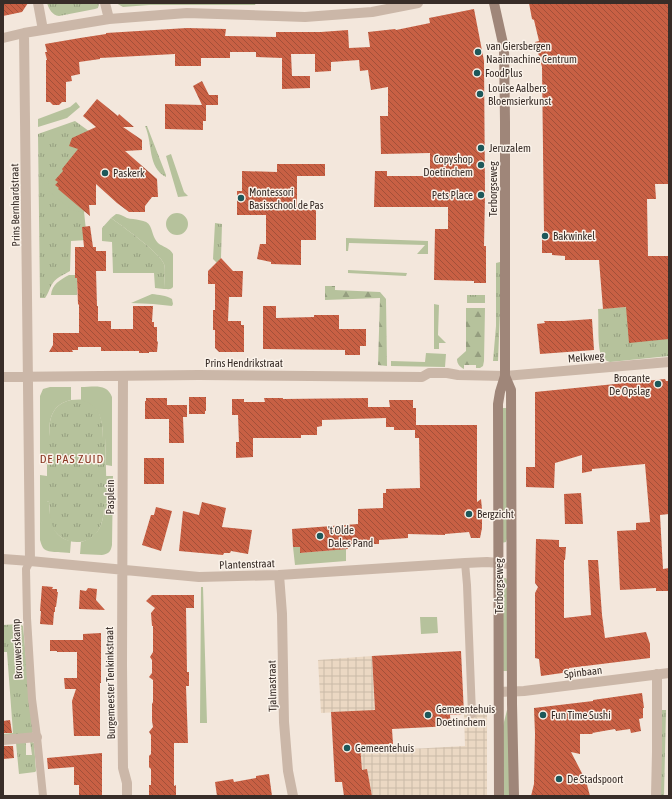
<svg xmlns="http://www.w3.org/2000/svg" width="672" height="799" font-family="'Asap Condensed',sans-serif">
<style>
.grass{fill:url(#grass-tufts)}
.forest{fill:url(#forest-firs)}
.garden{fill:#b6c29c}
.plaza{fill:url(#plaza-grid)}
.building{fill:url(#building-back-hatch)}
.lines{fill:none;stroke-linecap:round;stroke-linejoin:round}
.pedestrian{stroke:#cbb7a8;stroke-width:8}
.minor{stroke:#cbb7a8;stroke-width:10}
.secondary{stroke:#9f8679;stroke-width:10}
.poi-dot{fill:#1d585a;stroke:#faf2e9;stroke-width:1.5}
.labels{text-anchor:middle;stroke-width:3;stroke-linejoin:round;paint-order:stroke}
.poi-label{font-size:11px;fill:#382d28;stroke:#faf2e9;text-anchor:start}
.street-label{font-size:11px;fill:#382d28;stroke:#faf2e9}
.neighbourhood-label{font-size:12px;letter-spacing:1px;fill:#89351f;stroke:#faf2e9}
</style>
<defs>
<pattern id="grass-tufts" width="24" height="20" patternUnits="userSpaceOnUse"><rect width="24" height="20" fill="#b6c29c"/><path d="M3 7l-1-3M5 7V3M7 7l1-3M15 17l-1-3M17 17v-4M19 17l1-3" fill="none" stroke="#959e7f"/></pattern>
<pattern id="forest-firs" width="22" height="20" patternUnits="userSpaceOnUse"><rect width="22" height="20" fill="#b6c29c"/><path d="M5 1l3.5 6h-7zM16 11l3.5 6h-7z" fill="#959e7f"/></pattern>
<pattern id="plaza-grid" width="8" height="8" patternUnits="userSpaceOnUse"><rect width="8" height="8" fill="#ebd8c3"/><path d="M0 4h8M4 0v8" fill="none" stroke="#cabaa8"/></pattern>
<pattern id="building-back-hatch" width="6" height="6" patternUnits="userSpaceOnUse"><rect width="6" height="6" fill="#c86044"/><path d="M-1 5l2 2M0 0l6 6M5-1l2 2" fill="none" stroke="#a35039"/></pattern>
</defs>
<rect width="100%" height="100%" fill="#f3e7dc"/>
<path class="grass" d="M47,3h52l-1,5 -3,1 -36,7c-7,-1 -10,-7 -12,-13z
M75,121l18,13 -10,68 4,38 -16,1 -1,30c-7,4 -15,7 -19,15 -2,4 -3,8 -6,12h-5l-2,-164z
M145,126h2l19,49v2c-19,-10 -13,-34 -21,-51z
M111,218c11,8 49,35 53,46 2,6 0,18 0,25l-9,-1 -1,-15h-41l-1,-31 -10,-1v-13z
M215,223l7,1 -1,34 -4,5 -4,-4z
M500,262v49l-2,50h-5l3,-35v-63z
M467,295h18v8h-18z
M626,307l43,11v38l-59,6c-3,-1 -6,-2 -8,-5 -5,-8 -3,-37 -4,-48z
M71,400c4,0 9,-1 13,0 17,4 19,24 19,38h2l2,65 -3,1c0,9 -1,19 -6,27 -12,18 -40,13 -47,-7 -2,-7 -1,-15 -2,-22l-2,-1v-65h3c-2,-16 2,-32 21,-36z
M20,624l3,2 10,106 -2,2 -28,3v-3l10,-1 -6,-81h-4v-27z
M661,710h5l-2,86h-5z
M30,741l4,2 2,28 -1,1 -16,2 -3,-31 10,-1v13h6z"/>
<path class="forest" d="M325,286h10v4l45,2 6,7 1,67 -9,-1 2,-67 -55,2z
M466,308h19l-1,53 -1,5 -3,2h-4v-3h-12v4c-4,-2 -7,-5 -7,-10l9,-8z"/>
<path class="garden" d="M116,3h140l-1,2h-106l-26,2z
M76,102l4,5 -13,11 -29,9v-8l32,-12z
M171,154l13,38 4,4 -10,1 -12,-41z
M62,166l7,1 17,44c-12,5 -27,-12 -36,-19l-2,-9 12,-16z
M166 224a11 11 0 1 1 22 0a11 11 0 1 1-22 0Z
M116,214c4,0 7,2 11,4 7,2 20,1 23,8 3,6 3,12 8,17 5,4 12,5 15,11v33c-2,3 -5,2 -9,2 0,-7 2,-19 0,-25 -4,-11 -42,-38 -53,-46z
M346,238l82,3v13h-11l8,-9 -76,-2 -1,8h-2z
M348,270l59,3 -1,3 -58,-3z
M69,275h6l2,3v17h-26c1,-11 9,-15 18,-20z
M152,294c7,1 14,1 20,5l1,5 -1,2 -19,-2 -22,-1z
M434,304l5,1 -1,30 8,8h-7v6h-5z
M426,353l20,1 -1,13 -54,-1v-5l34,1z
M50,387h21v13c-19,4 -23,20 -21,36l-3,1v27l-7,-1v-67l3,-7z
M81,387c13,0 26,-4 31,10v69l-6,-1 -1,-27h-2c0,-16 -3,-34 -22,-38z
M502,408h7l-2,131 -1,3 -5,1z
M40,475l7,1v25l2,1c1,17 2,35 22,39l-1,12c-6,-1 -22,0 -26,-4 -2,-2 -3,-6 -4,-9z
M106,476h7l-1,69c-1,6 -3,9 -10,10l-22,-1 1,-12c19,-5 23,-20 23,-38l3,-1z
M293,547h7v6l46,-4v12l-51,4z
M502,578h4l2,4 1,89h-7z
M201,587h2l4,136h-7z
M420,617h17l1,16 -17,1z
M507,710h3v86h-7v-70z"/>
<path class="plaza" d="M372,656l4,76h-16l-2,-21 -37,2 -3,-53z
M487,713v83h-115l-5,-26h-5l-2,-29h17v6l33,-2v4l55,-3 -1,-32z"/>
<path class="building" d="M3,3h25l-6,9 -19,4z
M529,3h140v181h-14l1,15h-9l1,57h21v83l-40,4 -3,-36 -23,2 -4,-49h-34v-4l-13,-1v-2h-10v-21h2l-2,-165 -7,-25 4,-1 -5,-21 -2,-1z
M474,9l10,52 1,134 -1,51h2v37h-12v-2l-40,-1 1,-51h13v-22h-74l1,-36h12v5h43v-23l-49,1 -1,-38h8v-29l-17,3 -3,-20 -8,1 -1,-11 -28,2v9l-16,1v-18h-24l1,22h18v12l-28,1v-31l-26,-1v-5h-26v6h-29v8h-26v-12l-75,4v1l-21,3 1,12 -9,2 1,5 -6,1v20h-4l-3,3h-6l-3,-3h-4v-42h1l-2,-8h2l-2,-8 35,-6 26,-4v-1l81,-5 39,1 -1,7 51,1v-5h45l27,-2 1,18 21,-1 -2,-15 27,-3 1,1 34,-7 -1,-5z
M202,81l7,14h9v10h-12v16h-3v9l-38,-1v-25l37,1 -9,-19z
M97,99l21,17 1,-2 15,13h-11l19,13v10l-17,1 32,28 1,18h-6l-7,9v6h-16l-12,-9 -21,-19v21h-7l1,11 -32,-27 1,-1 -4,-3 3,-3 -3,-2 8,-9 -1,-2 16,-20 -9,-3 3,-8 24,-11 -13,-11z
M277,164h48v12h-28v33l19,1v30h-15v25l-30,-1v-2l-14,-3 3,-15h6v-29h-29v-24h5v-20l35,1z
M90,226l3,21h3v4h10v20h-10l1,35h1v15h13v8h22v-23h20l-1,16h2v5h3v15l1,-1 -1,11h-8v1h-10v-2h-38v-4h-23v3h-6l1,2h-24l4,-7v-12h26v-28l-1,-1 -1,-26h-2v-31h9l-2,-20z
M221,258l12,13h10l-1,26h-13l-1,24h13v4h3v27h-25l-4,-4v-18h-2v-20h2v-26h-7v-13z
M263,306h13v12l38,-1v-2h25v14h27v17h-6v9h-15v-5l-82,-1z
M592,319l2,31 -54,4 -3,-30 8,-1 -1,-2h20z
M665,379l1,2h3v133l-9,1 3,54 6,-1v23h-13v-3l-36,2 -3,-59 19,-1v-7l14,-1 -5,-58 -53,5v2l-10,2v-18l-27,8 -1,25 -28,-1v-20h9v-75z
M189,397h17v14h-1v3h-16z
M146,398h21v7h20v12h-4l1,26h-15v-24h-24v-18h1z
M264,398h19v1l85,-1v9h22l-1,-7h24v8h3v17h61v77l4,-3 1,10v19l-2,10h-9l-2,-6 -24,2v1l-37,-1v4l-29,2v4h-31v5l-48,4v-6h-7l-1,-18 66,-5v-15l25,-1v-15h3v-4l34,-1 -1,-50h-4v-8h-21v-3h-8v-9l-64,2v6l-5,1v8h-16v3h-48v19l-17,1v-16h3l-1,-27h-6v-16h12v3h21z
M144,458h20v26h-20z
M581,493l2,31h-18l-1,-30z
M202,502l24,6 -4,19 30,3 -4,24 -17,-3 -1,2h-6l-1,2 -44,-4 4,-40 16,4z
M156,507l16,4 -11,40 -19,-6 9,-30h3z
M536,539l23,1v7h7l-1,13h-1v58l27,-3 -3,-55h10l4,55 3,23 41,-6 4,12v14l-81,10v4l-28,4 -2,-17 -4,-1v-65l3,-6 -3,-4z
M42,586l11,1 -1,2h5v3h1l-2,15h-1v5h-1l-1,13 -13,-1 1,-13h-1z
M88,588l9,1 -1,11 9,10 -26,-1 1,-19 6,1z
M152,595h42v13h-8l1,64h2v14h-3l2,57h-14v43l2,-1v11h-27v-11h2v-16l-2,-2v-11l2,-2v-19l-2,-3 4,-5 -1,-6v-17l1,-2v-22l-4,-3 3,-4v-13l-2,-3 3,-5v-26h-1l-1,-13 4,-5 -9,-7z
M101,633v50h-1v53h-26l-2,-35 4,-12h-11l-1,-11h13v-26h-20v-1h-7v-11h33v-6z
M461,651l3,63 -14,1 1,11 -59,3 1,15 -33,1 2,25 5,-1 5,27h-28l-2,-14h-7l-4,-70 44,-2 -3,-54z
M642,693l2,15h-1v10l-4,1 2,12 -10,2 -1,-4 -14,2 -1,-2 -23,4 1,1h-13v20l-9,-2 15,29 4,15h-59l3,-12 1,-50 -1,-26 59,-7v-1z
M10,720l2,13h-9v-12z
M3,746h10l1,12 -11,1z
M102,753v43h-23v-11h-5v-18l-26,2 -1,-11z
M269,774l3,22h-55l-2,-14 18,-3 1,3 22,-4v-2z"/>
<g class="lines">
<path class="pedestrian" d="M30,561l-4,8 1,49 5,81 5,38 6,59
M465,563l2,22 5,129"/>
<path class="minor" d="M38,3l5,27
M105,3l4,16
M24,33l6,528
M3,38l21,-5 85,-14 78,-6 118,4 67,-5 46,-9
M123,376l-1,289 1,103 4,15v13
M3,377l196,-2 223,2 7,-4h18l11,2 47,1 164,-14
M3,559l27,2 169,16 80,-2 186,-12 22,-1 24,2
M279,575l3,39 2,108 4,49 5,25
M499,692l25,-1 145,-18
M3,740l34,-3
M656,796l1,-44v-78"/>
<path class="secondary" d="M494,3l10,45 1,74v254l-5,16 -2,12 1,392
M505,376l6,14 1,314 2,92"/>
</g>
<g class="poi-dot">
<circle cx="478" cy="52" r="4"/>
<circle cx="477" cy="73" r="4"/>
<circle cx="480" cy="94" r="4"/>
<circle cx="481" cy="148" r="4"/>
<circle cx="481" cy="165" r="4"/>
<circle cx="105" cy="173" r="4"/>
<circle cx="481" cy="195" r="4"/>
<circle cx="241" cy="198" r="4"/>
<circle cx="545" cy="236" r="4"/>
<circle cx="658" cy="384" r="4"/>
<circle cx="469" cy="514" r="4"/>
<circle cx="320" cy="536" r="4"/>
<circle cx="428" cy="715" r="4"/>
<circle cx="543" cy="715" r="4"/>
<circle cx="347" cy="748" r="4"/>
<circle cx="559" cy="779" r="4"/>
</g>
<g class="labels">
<g class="poi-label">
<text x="486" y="50">van Giersbergen<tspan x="486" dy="13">Naaimachine Centrum</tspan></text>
<text x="485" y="77">FoodPlus</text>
<text x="488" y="92">Louise Aalbers<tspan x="488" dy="13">Bloemsierkunst</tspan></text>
<text x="489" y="152">Jeruzalem</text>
<text x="473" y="163" text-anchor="end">Copyshop<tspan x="473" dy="13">Doetinchem</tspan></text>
<text x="113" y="177">Paskerk</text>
<text x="249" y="196">Montessori<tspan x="249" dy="13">Basisschool de Pas</tspan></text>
<text x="473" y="199" text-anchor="end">Pets Place</text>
<text x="553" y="240">Bakwinkel</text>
<text x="650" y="382" text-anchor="end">Brocante<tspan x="650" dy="13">De Opslag</tspan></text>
<text x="477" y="518">Bergzicht</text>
<text x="328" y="534">'t Olde<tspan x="328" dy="13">Dales Pand</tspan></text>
<text x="436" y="713">Gemeentehuis<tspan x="436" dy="13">Doetinchem</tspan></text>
<text x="551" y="719">Fun Time Sushi</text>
<text x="355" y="752">Gemeentehuis</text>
<text x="567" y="783">De Stadspoort</text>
</g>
<g class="street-label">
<text transform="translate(493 189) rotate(-90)" y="4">Terborgseweg</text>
<text transform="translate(15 205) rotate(-91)" y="4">Prins Bernhardstraat</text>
<text transform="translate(586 357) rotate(-5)" y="4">Melkweg</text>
<text x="244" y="367">Prins Hendrikstraat</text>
<text transform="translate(110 497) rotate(-90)" y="4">Pasplein</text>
<text transform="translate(247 564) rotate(-2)" y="4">Plantenstraat</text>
<text transform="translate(499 586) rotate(-90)" y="4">Terborgseweg</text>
<text transform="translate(17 649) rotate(-93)" y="4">Brouwerskamp</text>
<text transform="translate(583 672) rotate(-7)" y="4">Spinbaan</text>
<text transform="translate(110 683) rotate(-91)" y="4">Burgemeester Tenkinkstraat</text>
<text transform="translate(272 686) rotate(-91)" y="4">Tjalmastraat</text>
</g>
<g class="neighbourhood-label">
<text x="72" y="463">DE PAS ZUID</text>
</g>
</g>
<rect width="672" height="799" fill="none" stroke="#382d28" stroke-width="8"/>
</svg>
